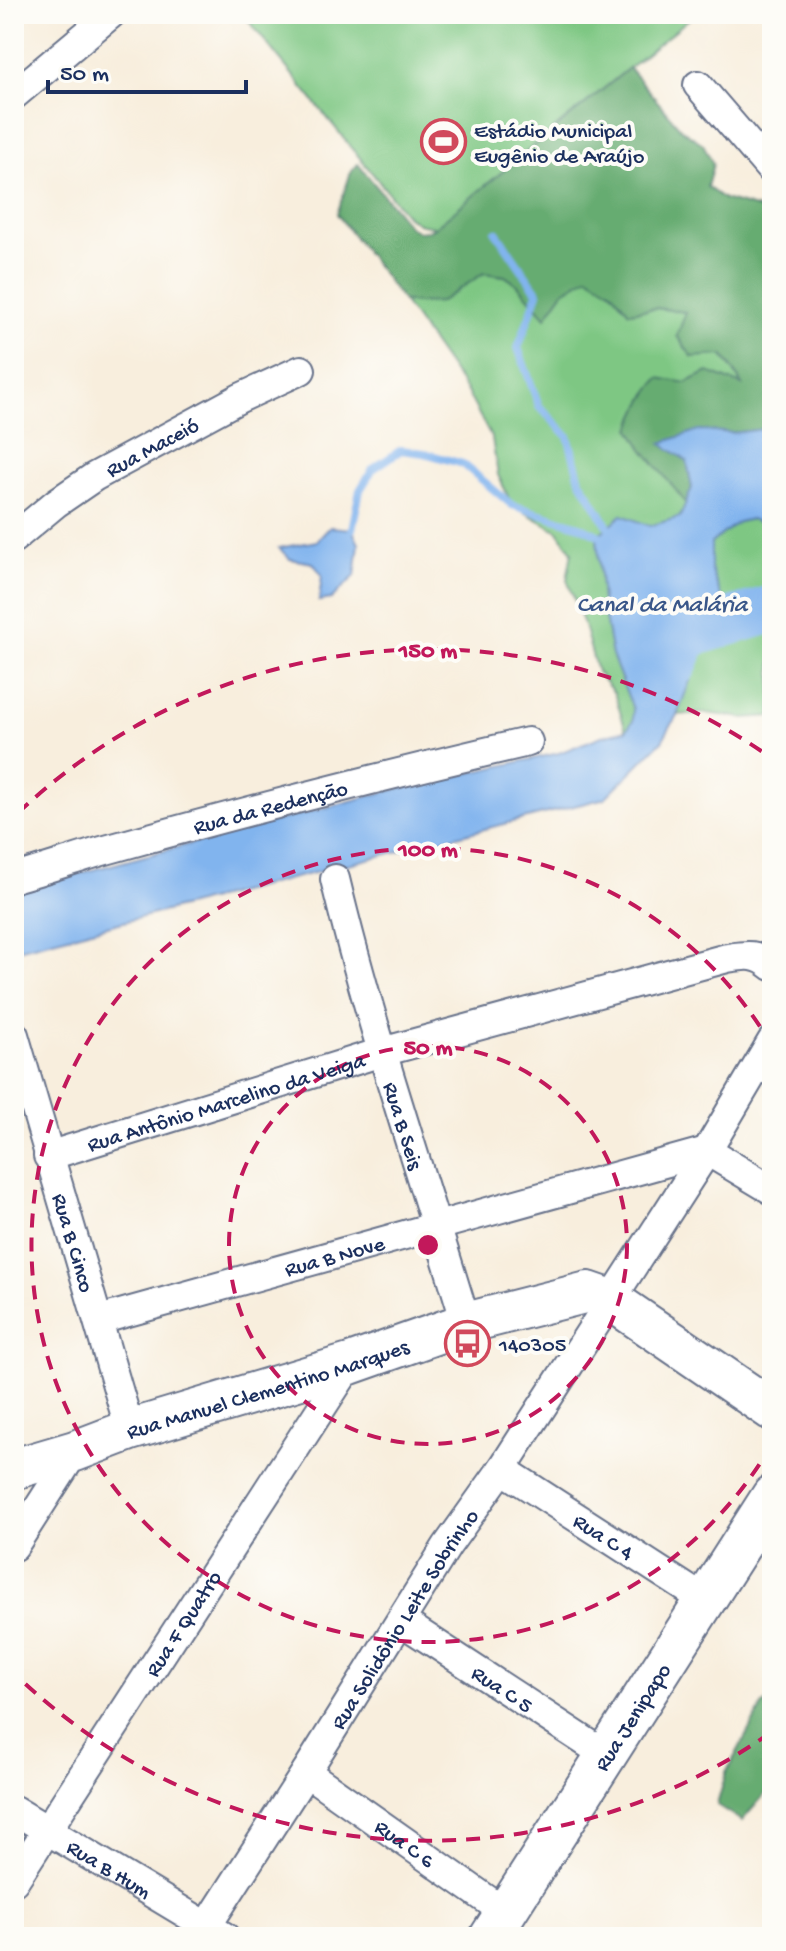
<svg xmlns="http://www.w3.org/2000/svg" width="786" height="1951" font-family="'Gochi Hand',sans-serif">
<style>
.green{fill:#7ec783;stroke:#4c7b70;stroke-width:2}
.forest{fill:#66ac71;stroke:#406e68;stroke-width:2}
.water{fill:#81b4ee;stroke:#4e72a6;stroke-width:2}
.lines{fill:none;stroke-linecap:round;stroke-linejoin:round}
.stream{stroke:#81b4ee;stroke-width:8}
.river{stroke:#81b4ee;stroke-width:48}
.street-casing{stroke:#68728a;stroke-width:32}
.secondary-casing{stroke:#68728a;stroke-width:44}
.street{stroke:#fff;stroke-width:28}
.secondary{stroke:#fff;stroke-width:40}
.ring{fill:none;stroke:#c2185b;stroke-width:4;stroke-dasharray:14 10}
.labels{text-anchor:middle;stroke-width:8;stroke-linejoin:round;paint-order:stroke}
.poi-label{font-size:22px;fill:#1b2f5e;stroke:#fdfcf7;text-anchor:start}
.street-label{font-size:22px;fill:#1b2f5e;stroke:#fdfcf7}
.water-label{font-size:24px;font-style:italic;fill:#3a5789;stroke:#fdfcf7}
.centre{fill:#c2185b;stroke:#fdfcf7;stroke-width:4}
.ring-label{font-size:24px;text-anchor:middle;font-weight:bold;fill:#c2185b;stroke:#fdfcf7;stroke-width:8;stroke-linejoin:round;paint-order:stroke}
</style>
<rect width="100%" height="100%" fill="#fdfcf7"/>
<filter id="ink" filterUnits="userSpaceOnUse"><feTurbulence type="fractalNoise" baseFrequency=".0125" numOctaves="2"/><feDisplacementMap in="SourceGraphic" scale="16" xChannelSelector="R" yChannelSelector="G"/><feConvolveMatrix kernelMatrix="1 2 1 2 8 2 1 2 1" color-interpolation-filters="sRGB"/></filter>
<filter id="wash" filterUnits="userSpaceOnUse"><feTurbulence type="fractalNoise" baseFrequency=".006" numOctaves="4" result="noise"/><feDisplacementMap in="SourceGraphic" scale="32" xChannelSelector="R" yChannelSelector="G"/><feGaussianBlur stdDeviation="1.8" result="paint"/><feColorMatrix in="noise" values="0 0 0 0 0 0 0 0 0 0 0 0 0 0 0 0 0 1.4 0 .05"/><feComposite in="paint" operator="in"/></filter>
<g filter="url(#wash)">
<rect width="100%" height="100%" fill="#f8eedd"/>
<path class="green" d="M243,14h452l-260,213 -15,-3 -13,-8z
M484,273l21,3 13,9 28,31 18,-25 24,-15 24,15 17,21 27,-4 30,4c21,24 42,47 57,75l-35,-15 -22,11 -27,-4 -13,16 23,85 17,23 -6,14 -30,9 -53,10 5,65 10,54 21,54v12l-7,9 -12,-37 -17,-21 -14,-50 -16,-42 5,-28 -14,-21 -46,-26 -14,-30 -6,-36 -25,-47 -64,-91 15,2 22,-1z
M751,519l21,9v188l-29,2 -37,-5 -29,2 8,-25 16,-38 14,-12 8,-39 -12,-32v-26l27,-21z"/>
<path class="forest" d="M629,68l52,61 22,15 10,20 -6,23 17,12 35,10 13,8v215l-8,-3 -32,4 -33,-3 -37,14 25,16 5,28 -6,15 -43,-54 -12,-20c6,-20 15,-35 28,-51l27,5 22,-11 34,13 -7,-13 -12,-17 -31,2 -15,-21 9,-24 -30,-4 -27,4 -17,-21 -24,-15 -24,15 -18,26 -28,-32 -13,-9 -21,-3 -44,29 -22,1 -15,-2 -66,-87 14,-42 7,-8 51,62c10,8 15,7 26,1z
M772,1698v88l-30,35 -25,-16 9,-32 36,-67z"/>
<path class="water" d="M764,429l8,3v96l-21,-9 -13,3 -27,21v26l12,32 -8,39 -14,12 -24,63 -15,26 -57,57 -591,152v-59l370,-99 175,-39 43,-17 24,-6 7,-9v-12l-21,-54 -10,-54 -5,-65 25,-21 28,11 30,-9 12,-29 -5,-27 -26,-18 38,-13 33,3z
M330,527l22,2 7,15 -4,32 -24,23 -12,2 3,-26 -9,-12 -23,-4 -11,-11 38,-7z"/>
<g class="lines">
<path class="stream" d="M496,232l42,61 -20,55 21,58 29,30 12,44 34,56
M352,529l8,-39 13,-21 28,-19 23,3 39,11 49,41 68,21 26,13"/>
<path class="river" d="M674,663l11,-28 87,-26"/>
</g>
</g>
<g filter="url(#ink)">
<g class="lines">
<defs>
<g id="street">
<path d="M698,85l74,86"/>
<path d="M14,95l97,-81"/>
<path id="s1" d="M14,538l42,-35 38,-26 146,-79 61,-28"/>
<path id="s2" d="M14,878c29,-8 58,-18 88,-27 141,-39 283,-76 426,-109"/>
<path id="s3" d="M335,879c36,150 87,297 131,444"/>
<path id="s4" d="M14,1035l116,395"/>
<path id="s5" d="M48,1156l334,-104 345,-94c20,-3 30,-5 45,8"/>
<path id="s6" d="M99,1320l608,-169 65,39"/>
<path id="s7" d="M502,1469l204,132"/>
<path d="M14,1546l61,-95"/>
<path id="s8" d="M401,1621l205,134"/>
<path id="s9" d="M306,1772l200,141"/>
<path id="s10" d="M14,1810l211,127"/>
<path id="s11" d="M14,1881l336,-517"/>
<path id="s12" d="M200,1937l106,-165 141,-226 55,-77 205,-318 65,-110"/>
</g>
<g id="secondary">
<path id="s13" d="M14,1469l61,-18 55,-21 220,-66 116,-41 122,-31 23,8 161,110"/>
<path id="s14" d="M490,1937l282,-441"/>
</g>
</defs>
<use href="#street" class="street-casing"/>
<use href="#secondary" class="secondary-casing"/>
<use href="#street" class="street"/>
<use href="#secondary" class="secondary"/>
</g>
</g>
<g class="ring">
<circle cx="428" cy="1245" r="199"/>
<path d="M772 1444A397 397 0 1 1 772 1046"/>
<path d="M770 1733A596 596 0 0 1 18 1677M18 813A596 596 0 0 1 770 757"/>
</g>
<defs>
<symbol id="stadium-ring" viewBox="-11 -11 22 22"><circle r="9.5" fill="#fdfcf7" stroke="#d1495b" stroke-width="1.5"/><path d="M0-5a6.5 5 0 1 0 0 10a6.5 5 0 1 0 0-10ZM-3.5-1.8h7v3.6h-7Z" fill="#d1495b"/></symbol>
<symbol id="bus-ring" viewBox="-11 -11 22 22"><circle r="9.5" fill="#fdfcf7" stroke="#d1495b" stroke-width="1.5"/><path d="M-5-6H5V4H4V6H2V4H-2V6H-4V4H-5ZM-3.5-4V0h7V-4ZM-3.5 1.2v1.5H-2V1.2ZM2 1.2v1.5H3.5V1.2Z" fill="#d1495b"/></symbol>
</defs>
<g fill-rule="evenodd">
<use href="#stadium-ring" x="418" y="116" width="51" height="51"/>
<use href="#bus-ring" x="442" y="1318" width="51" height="51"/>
</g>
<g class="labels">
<g class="poi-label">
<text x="474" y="137">Estádio Municipal<tspan x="474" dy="25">Eugênio de Araújo</tspan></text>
<text x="499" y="1351">140305</text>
</g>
<g class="street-label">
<text dy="8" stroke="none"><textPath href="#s1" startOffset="166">Rua Maceió</textPath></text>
<text dy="8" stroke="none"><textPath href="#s2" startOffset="266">Rua da Redenção</textPath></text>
<text dy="8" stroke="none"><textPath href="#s5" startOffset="186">Rua Antônio Marcelino da Veiga</textPath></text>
<text dy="8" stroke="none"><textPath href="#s3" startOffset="256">Rua B Seis</textPath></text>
<text dy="8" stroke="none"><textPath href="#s4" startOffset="216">Rua B Cinco</textPath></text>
<text dy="8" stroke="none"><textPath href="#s6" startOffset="244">Rua B Nove</textPath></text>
<text dy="8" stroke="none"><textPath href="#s13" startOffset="266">Rua Manuel Clementino Marques</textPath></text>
<text dy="8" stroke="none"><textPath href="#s7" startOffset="122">Rua C 4</textPath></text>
<text dy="8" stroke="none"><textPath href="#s12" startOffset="378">Rua Solidônio Leite Sobrinho</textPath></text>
<text dy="8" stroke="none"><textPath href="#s11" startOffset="308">Rua F Quatro</textPath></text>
<text dy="8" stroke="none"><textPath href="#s8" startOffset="122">Rua C 5</textPath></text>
<text dy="8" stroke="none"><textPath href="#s14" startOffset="262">Rua Jenipapo</textPath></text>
<text dy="8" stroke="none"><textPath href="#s9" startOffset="122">Rua C 6</textPath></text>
<text dy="8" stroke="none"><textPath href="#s10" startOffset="112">Rua B Hum</textPath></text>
</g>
<g class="water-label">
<text x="662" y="611">Canal da Malária</text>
</g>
</g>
<circle cx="428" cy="1245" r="12" class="centre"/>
<g class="ring-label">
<text x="428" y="657">150 m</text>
<text x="428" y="856">100 m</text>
<text x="428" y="1054">50 m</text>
</g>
<rect width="786" height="1951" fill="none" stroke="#fdfcf7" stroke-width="48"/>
<path d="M48 80v12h198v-12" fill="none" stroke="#1b2f5e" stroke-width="4"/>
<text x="60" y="80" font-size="24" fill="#1b2f5e" stroke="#fdfcf7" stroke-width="6" paint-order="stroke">50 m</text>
</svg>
